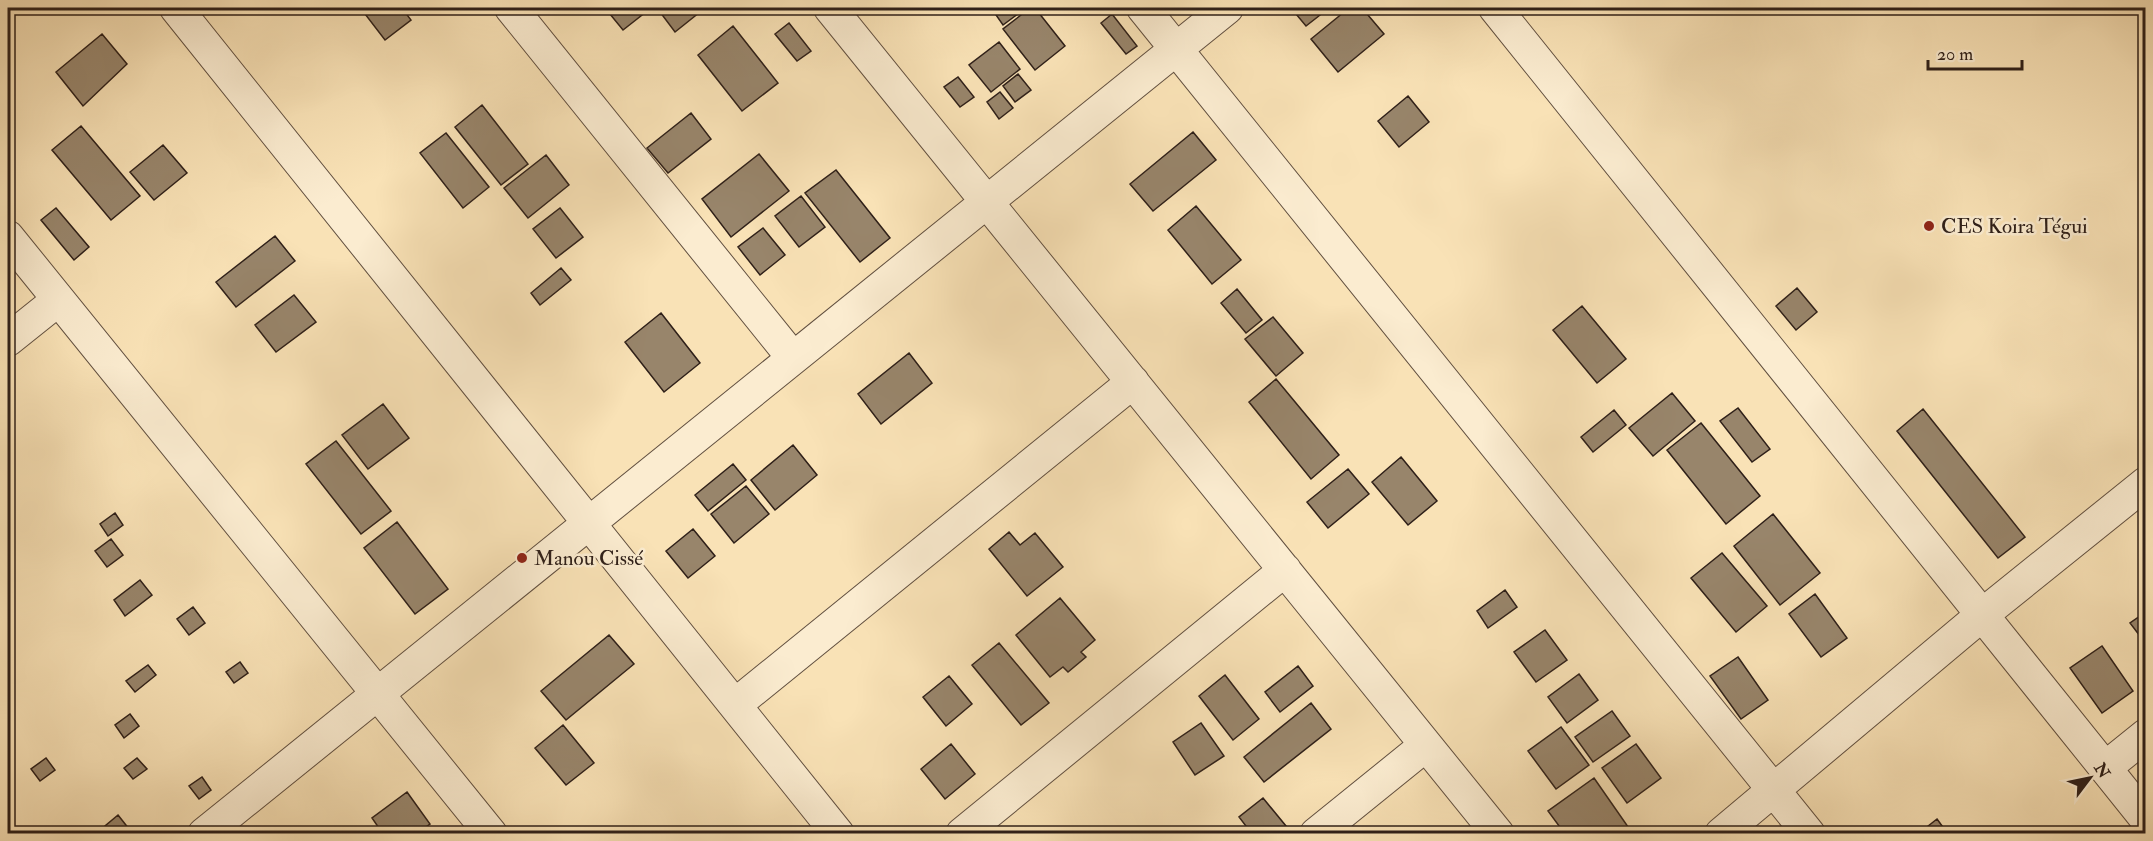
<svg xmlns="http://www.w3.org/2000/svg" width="2153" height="841" font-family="'IM FELL Double Pica',serif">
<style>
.building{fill:#98856b;stroke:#2f2019;stroke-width:1.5}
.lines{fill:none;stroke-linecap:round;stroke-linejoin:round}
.street-casing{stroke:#625040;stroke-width:34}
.street{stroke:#fbecd0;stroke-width:32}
.poi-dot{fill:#8f2418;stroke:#fbecd0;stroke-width:2}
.labels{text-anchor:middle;stroke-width:5;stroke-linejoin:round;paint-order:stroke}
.poi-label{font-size:21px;fill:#2f2019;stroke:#fbecd0;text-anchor:start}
</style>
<rect width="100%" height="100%" fill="#f9e2b6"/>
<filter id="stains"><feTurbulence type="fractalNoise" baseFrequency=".00333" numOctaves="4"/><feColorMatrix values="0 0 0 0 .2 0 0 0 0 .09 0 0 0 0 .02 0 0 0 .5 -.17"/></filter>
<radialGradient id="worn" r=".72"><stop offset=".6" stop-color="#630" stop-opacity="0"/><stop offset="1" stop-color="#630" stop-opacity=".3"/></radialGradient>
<path class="building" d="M374,8h28l9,12 -26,20 -20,-26z
M605,8h46l-28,22z
M657,8h48l-30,24z
M1006,8h20l-23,17 -7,-10z
M1030,8h5l30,38 -30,24 -32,-41z
M1291,8h38l-23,18z
M1349,8h13l22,26 -46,38 -27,-33z
M1112,14l25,32 -11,8 -25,-31z
M789,23l22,28 -14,10 -22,-27z
M733,26l45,57 -36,28 -44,-56z
M102,34l25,30 -44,42 -27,-34z
M999,42l21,27 -29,23 -22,-27z
M1018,74l13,16 -16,12 -12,-16z
M958,77l16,20 -14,10 -16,-20z
M1000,92l13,16 -14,11 -12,-17z
M1408,96l21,26 -30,25 -21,-26z
M482,105l46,59 -27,21 -46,-58z
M691,113l20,26 -43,34 -21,-25z
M81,126l59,70 -29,24 -59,-70z
M1193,132l23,28 -63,51 -23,-27z
M446,133l43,54 -26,21 -43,-55z
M163,145l24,28 -33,27 -24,-28z
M759,154l30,37 -58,46 -29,-38z
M546,155l23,30 -41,33 -24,-30z
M836,170l54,68 -30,24 -55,-69z
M801,196l24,31 -26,20 -24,-31z
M1196,206l45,54 -29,24 -44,-54z
M56,208l33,39 -15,13 -33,-40z
M560,208l23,29 -27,21 -23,-29z
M763,228l22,27 -25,20 -22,-28z
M275,236l20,25 -59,46 -20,-25z
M561,268l10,12 -31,25 -9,-12z
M1797,288l20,24 -21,18 -20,-24z
M1237,289l25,31 -16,13 -25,-30z
M294,295l22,27 -40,30 -21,-27z
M1582,306l44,53 -29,24 -44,-53z
M661,313l39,50 -36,29 -39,-50z
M1273,317l30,36 -27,23 -31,-37z
M909,353l23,30 -51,41 -23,-30z
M1276,379l63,76 -28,24 -62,-77z
M1672,393l23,28 -42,35 -24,-28z
M383,404l26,34 -41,31 -26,-34z
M1738,408l32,41 -18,13 -32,-41z
M1923,409l102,128 -27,21 -101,-127z
M1614,410l12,15 -33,27 -12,-15z
M1701,423l59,73 -34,28 -59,-74z
M336,441l55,70 -30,23 -55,-70z
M793,445l24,30 -42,35 -24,-30z
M1401,457l36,44 -29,24 -36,-43z
M733,464l13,16 -38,31 -13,-16z
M1348,469l21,25 -41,34 -21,-26z
M746,486l23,28 -35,29 -23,-29z
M115,513l8,12 -15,11 -8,-12z
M1773,514l47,59 -40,32 -46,-59z
M397,522l51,67 -33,25 -51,-66z
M693,529l22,27 -27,22 -22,-27z
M1009,532l11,13 15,-12 28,34 -36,29 -38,-47z
M111,539l12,16 -16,12 -12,-16z
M1722,553l45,53 -31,26 -45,-54z
M140,580l12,15 -27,21 -11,-16z
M1505,590l12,17 -29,21 -11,-17z
M1815,594l32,44 -26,19 -32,-43z
M1060,598l35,42 -14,12 5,5 -18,15 -5,-5 -13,10 -34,-42z
M193,607l12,16 -16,12 -12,-16z
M2146,612v32l-16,-21z
M1545,630l22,30 -31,22 -22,-30z
M609,635l25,29 -68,56 -25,-29z
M999,643l50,60 -28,22 -49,-60z
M2102,646l31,45 -31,22 -32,-45z
M1738,657l30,43 -27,19 -31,-43z
M240,662l8,11 -14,10 -8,-11z
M148,665l8,10 -21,17 -9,-11z
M1298,666l15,20 -33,26 -15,-20z
M1579,674l19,26 -31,23 -19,-26z
M1225,675l34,44 -26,21 -34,-44z
M949,676l23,28 -26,22 -23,-29z
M1311,703l20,26 -67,53 -20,-25z
M1612,711l18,25 -37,26 -18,-25z
M130,714l9,12 -15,12 -9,-13z
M1201,723l23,33 -29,19 -22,-33z
M563,725l31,38 -28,22 -31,-37z
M1561,727l28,38 -33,24 -28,-38z
M951,744l24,30 -30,25 -24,-30z
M1636,744l25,34 -34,25 -25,-35z
M46,758l9,12 -15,11 -9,-12z
M137,758l10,11 -14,10 -9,-11z
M202,777l9,13 -12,9 -10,-13z
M1594,778l39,56h-68l-17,-23z
M407,792l23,32 -14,10h-33l-11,-16z
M1263,798l23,28 -9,8h-25l-13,-17z
M118,815l11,14 -6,5h-13l-5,-8z
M1937,819l11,15h-30z"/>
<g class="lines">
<defs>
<path id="street" d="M176,8l662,826
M511,8l282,350
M830,8l668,826
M1143,8l666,826
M1495,8l651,811
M8,237l483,597
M8,340l50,-40
M735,705l398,-323
M2105,768l41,-33
M204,834l1023,-826
M962,834l323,-264
M1316,834l110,-89
M1721,834l261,-219 164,-132"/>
</defs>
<use href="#street" class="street-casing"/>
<use href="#street" class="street"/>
</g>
<g class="poi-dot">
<circle cx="1929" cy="226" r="6"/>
<circle cx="522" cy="558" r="6"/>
</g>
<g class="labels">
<g class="poi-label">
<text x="1941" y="233">CES Koira Tégui</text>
<text x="534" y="565">Manou Cissé</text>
</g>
</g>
<rect width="2153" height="841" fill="none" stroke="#f9e2b6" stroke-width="30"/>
<rect x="9" y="9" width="2135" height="823" fill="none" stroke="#2f2019" stroke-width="3"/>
<rect x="15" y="15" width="2123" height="811" fill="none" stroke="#2f2019" stroke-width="1.5"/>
<g transform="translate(2090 778) rotate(58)" stroke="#fbecd0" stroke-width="4.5" paint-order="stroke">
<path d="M0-4.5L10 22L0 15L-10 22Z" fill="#2f2019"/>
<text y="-9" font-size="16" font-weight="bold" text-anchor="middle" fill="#2f2019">N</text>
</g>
<path d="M1928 60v9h94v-9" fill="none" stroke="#2f2019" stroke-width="3"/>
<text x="1937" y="60" font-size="18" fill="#2f2019" stroke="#fbecd0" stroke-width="4.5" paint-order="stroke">20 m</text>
<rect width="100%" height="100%" filter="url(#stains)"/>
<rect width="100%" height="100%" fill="url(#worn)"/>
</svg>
